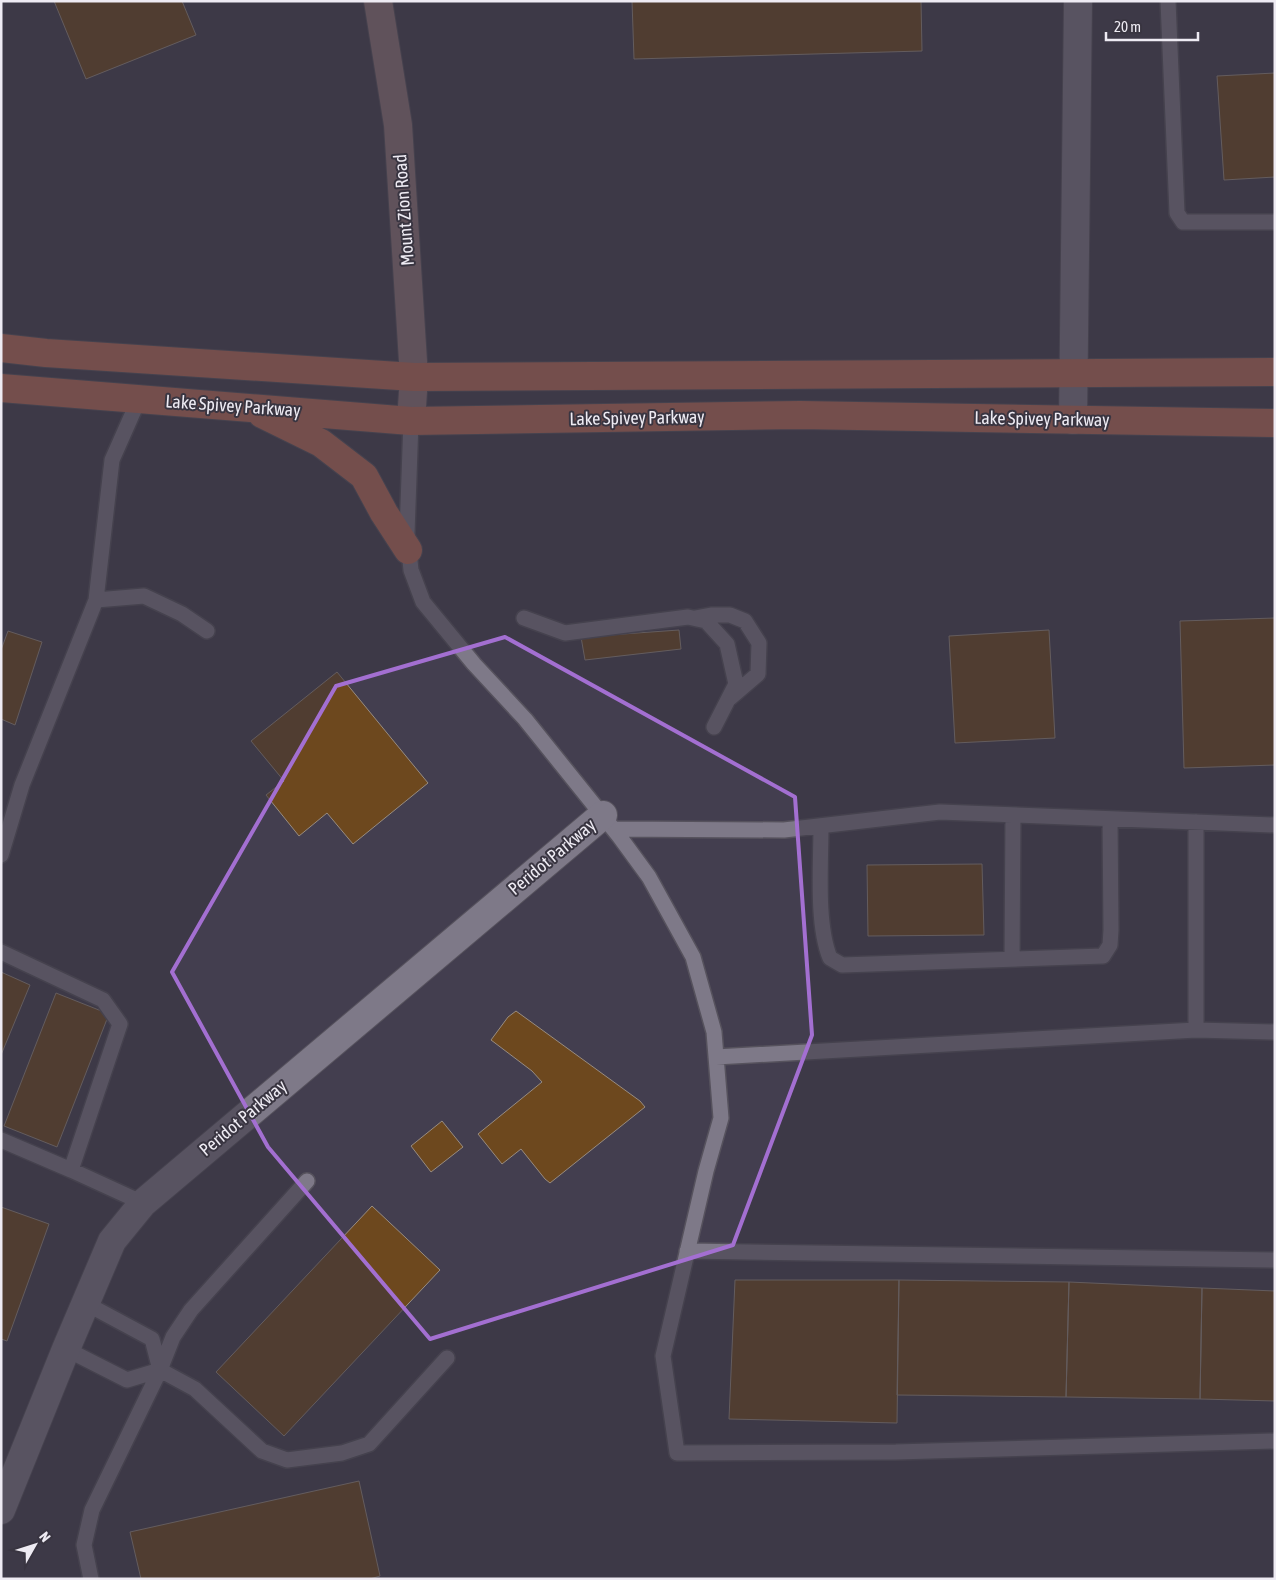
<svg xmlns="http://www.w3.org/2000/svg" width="1276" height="1580" font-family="'Asap Condensed',sans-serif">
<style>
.built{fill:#433e4f}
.building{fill:#6d481e;stroke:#988c80}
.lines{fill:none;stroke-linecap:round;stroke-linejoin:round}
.lane-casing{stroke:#56525d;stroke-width:18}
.street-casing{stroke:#56525d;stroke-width:30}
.secondary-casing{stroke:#56525d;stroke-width:30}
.highway-casing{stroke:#56525d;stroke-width:30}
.lane{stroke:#7e7988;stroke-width:15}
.street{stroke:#7e7988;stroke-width:28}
.secondary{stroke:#91757a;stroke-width:28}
.highway{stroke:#bc6d59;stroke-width:28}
.marked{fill:none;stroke:#a36fd1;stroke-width:4;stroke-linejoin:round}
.labels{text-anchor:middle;stroke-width:4;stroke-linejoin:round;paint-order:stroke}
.street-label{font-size:18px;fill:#eeebf3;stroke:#393541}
</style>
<rect width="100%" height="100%" fill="#393541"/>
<path class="built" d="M1,1h1274v1578h-1274z"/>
<path class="building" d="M54,1h128l14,34 -110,44z
M632,1h289l1,50 -288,8z
M1275,73v104l-51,3 -7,-104z
M1275,618v147l-91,3 -4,-147z
M679,630l2,19 -96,11 -4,-23z
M1049,630l6,108 -100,5 -6,-107z
M8,631l34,11 -27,83 -14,-6v-69z
M337,672l91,111 -75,61 -26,-31 -28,23 -33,-41 18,-14 -33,-40z
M982,864l2,71 -116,1 -1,-71z
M1,972l29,13 -29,70z
M56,993l53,21 -52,133 -53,-21z
M516,1011l124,90 5,6 -95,76 -5,-4 -24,-30 -19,15 -24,-30 64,-52 -10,-11 -41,-31 17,-23z
M442,1121l21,26 -32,25 -20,-26z
M372,1206l68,64 -156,166 -68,-64z
M1,1207l48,17 -42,117 -6,-2z
M735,1280h164l-2,143 -168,-4z
M899,1280l170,2 -3,115 -169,-2z
M1069,1282l133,6 -2,111 -134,-2z
M1202,1288l73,3v110l-75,-2z
M359,1481l21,95 -10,3h-229l-11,-47z"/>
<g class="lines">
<defs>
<path id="lane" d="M1168,1l9,212 6,9h92
M411,421l-4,112 4,37 12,32 51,62 51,55 94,117 30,41 44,80 21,75 7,86 -15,53 -43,185 14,97 219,-1 379,-11
M96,600l48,-4 38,18 25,17
M524,618l41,15 123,-16 18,4 21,23 9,40 -22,43
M695,618l16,-3h19l15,6 14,22 -1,31 -28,24
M821,826c0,38 -5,98 9,132l12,7 261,-9 7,-11 1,-15 -1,-111
M614,829l170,1 156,-18 335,13
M1,855l21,-70 74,-185 16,-140 27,-61
M1,952l102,48 17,24 -49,146 72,33
M1012,959l1,-144
M1196,1030l79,2
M716,1057l480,-27v-208
M1,1140l70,30
M687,1251l588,9
M66,1349l61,31 33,-10 -8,-31 -67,-36
M160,1370l35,19 67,62 25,9 55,-7 27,-9 78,-86
M91,1579l-7,-34 8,-35 68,-140 13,-33 18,-27 116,-129"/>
<path id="street" d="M1073,420l5,-419
M1,1510l65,-161 46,-108 31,-38 460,-388"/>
<path id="secondary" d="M378,1l20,124 16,252 -3,44"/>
<path id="highway" d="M1,348l45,5 368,24 861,-5
M1,388l410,33 389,-6 475,8
M262,414l59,29 43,33 20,37 24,37"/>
</defs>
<use href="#lane" class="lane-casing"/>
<use href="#street" class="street-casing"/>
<use href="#secondary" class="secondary-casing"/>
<use href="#highway" class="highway-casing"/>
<use href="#lane" class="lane"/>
<use href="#street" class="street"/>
<use href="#secondary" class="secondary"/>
<use href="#highway" class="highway"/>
</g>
<path d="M0 0H1276V1580H0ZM505,637l290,160 17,238 -79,210 -303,94 -162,-192 -96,-175 164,-286z" fill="#393541" fill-opacity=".55" fill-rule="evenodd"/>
<path class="marked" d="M505,637l290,160 17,238 -79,210 -303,94 -162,-192 -96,-175 164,-286z"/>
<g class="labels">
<g class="street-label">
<text transform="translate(404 210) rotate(-94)" y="6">Mount Zion Road</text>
<text transform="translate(233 406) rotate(4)" y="6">Lake Spivey Parkway</text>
<text transform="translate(637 418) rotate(-1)" y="6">Lake Spivey Parkway</text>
<text transform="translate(1042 419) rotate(1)" y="6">Lake Spivey Parkway</text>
<text transform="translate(552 857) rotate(-40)" y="6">Peridot Parkway</text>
<text transform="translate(243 1118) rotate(-40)" y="6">Peridot Parkway</text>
</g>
</g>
<rect width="1276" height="1580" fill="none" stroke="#eeebf3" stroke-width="5"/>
<g transform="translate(35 1545) rotate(51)" stroke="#393541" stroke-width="4" paint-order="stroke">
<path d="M0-4L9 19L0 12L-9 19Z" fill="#eeebf3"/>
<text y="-8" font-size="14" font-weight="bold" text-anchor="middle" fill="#eeebf3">N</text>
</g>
<path d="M1106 32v8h92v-8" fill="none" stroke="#eeebf3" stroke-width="2.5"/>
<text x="1114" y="32" font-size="15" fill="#eeebf3" stroke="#393541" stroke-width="4" paint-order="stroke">20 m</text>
</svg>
